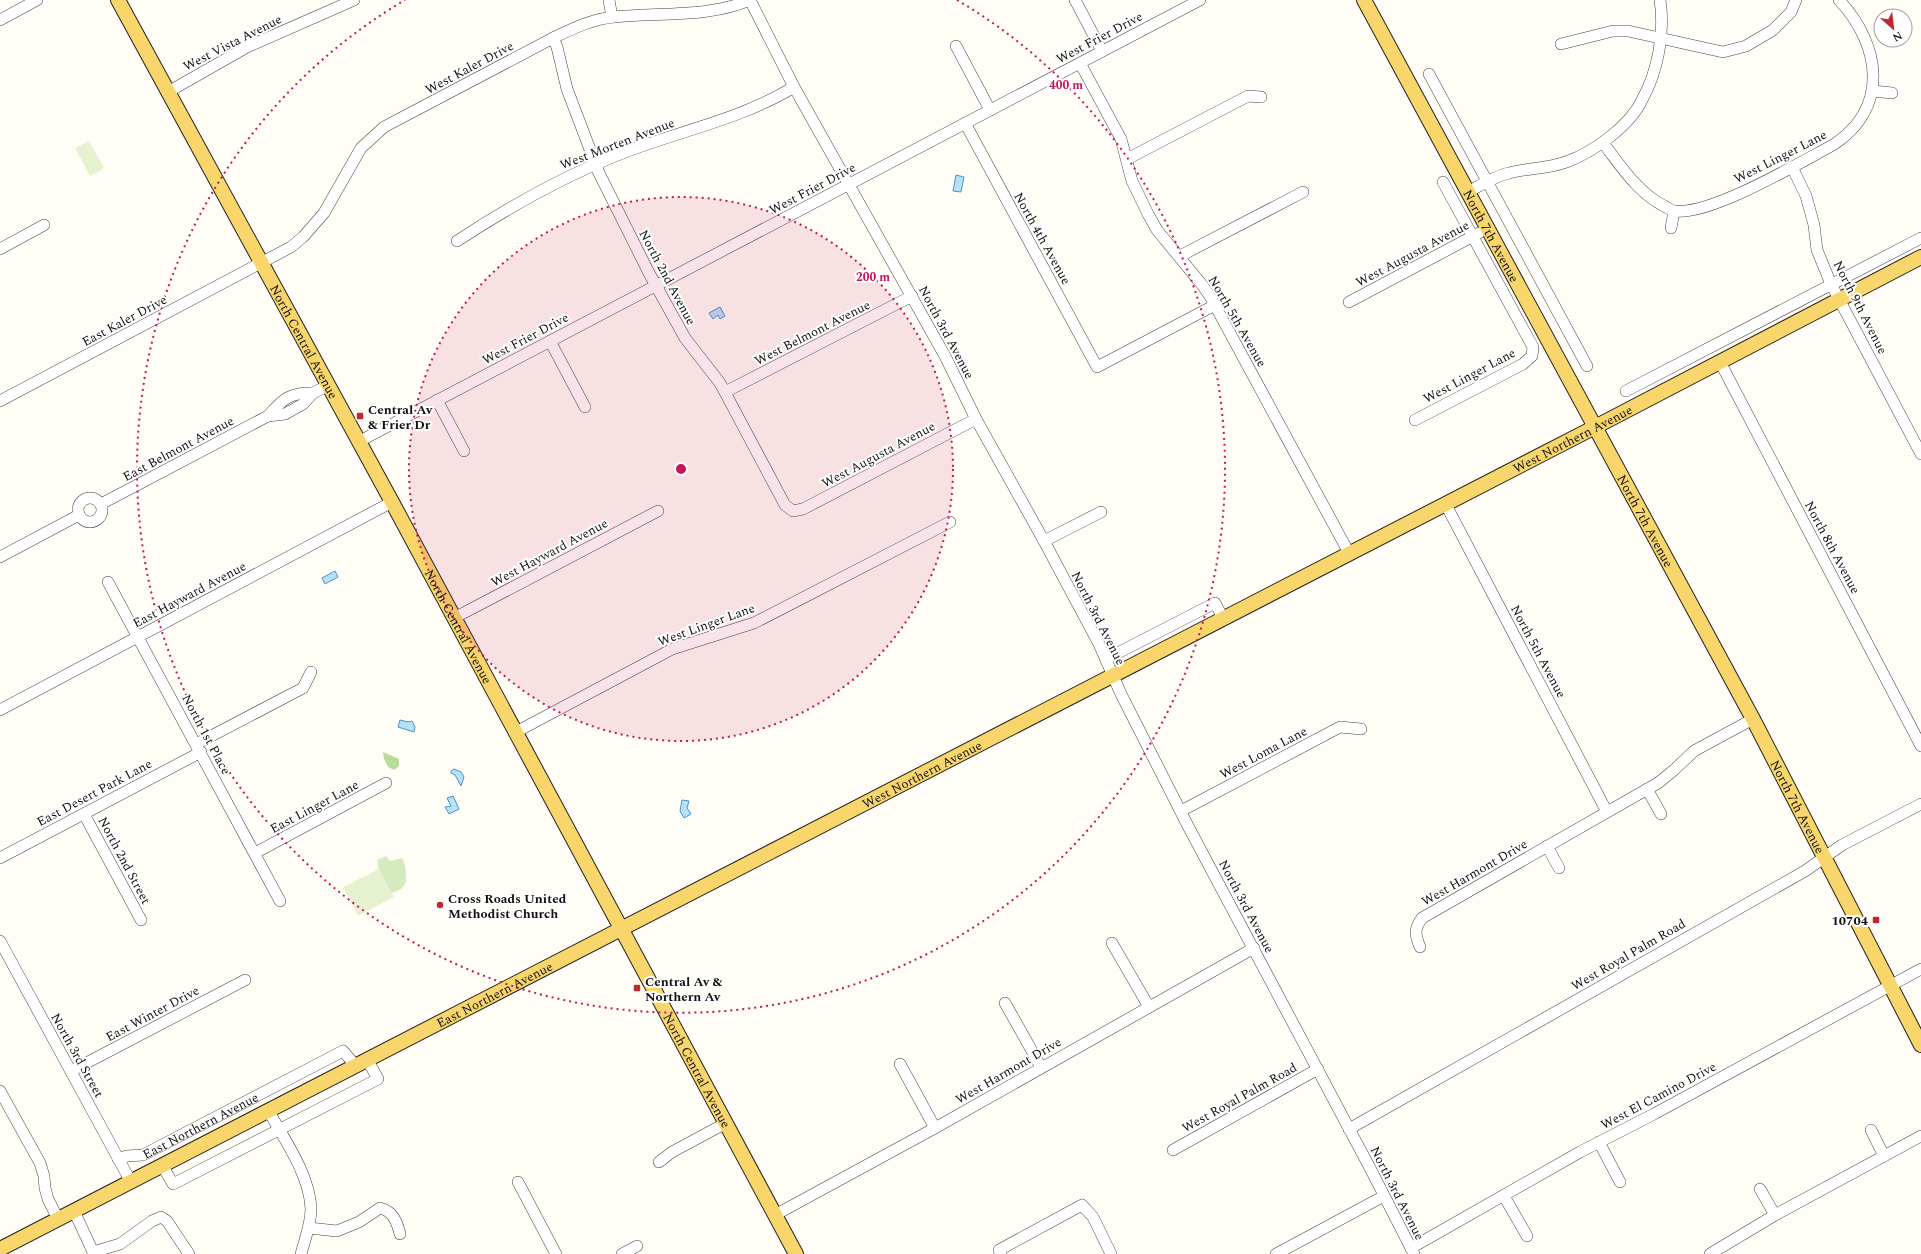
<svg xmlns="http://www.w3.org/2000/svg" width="1921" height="1254" font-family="Spectral,serif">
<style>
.green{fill:#d5ebbd}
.forest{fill:#b9dc9c}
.pitch{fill:#e6f2cf}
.water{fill:#b9e0f7;stroke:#3f96cf}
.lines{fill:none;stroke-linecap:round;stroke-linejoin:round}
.minor-casing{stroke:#444;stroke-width:12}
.major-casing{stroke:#222;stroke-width:16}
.minor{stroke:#fff;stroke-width:11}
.major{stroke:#f9d66b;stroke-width:14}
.ring{fill:none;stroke:#c2185b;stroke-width:2;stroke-dasharray:2 4}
.poi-dot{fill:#c4262e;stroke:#fff;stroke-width:1.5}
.labels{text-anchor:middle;stroke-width:4;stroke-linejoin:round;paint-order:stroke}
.street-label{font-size:13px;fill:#111;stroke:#fff}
.poi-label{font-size:13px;font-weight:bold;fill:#111;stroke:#fff;text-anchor:start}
.centre{fill:#c2185b;stroke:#fff;stroke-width:2}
.ring-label{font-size:12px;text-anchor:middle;font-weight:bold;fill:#c2185b;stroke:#fff;stroke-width:4;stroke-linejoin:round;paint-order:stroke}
</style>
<rect width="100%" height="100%" fill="#fffdf5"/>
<path class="green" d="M386,856l4,5 12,-3c4,8 3,9 4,17 1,11 -4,15 -15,18l-12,-24 -2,-9z"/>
<path class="forest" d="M383,752l16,7v7l-5,4 -6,-3 -4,-8z"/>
<path class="pitch" d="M89,141l15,27 -14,8 -15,-28z
M379,869l15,28 -36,19 -15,-29z"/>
<path class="water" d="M956,175l8,2 -3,15 -8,-1z
M720,307l5,9 -5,3 -2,-4 -5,4 -4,-6z
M335,571l3,6 -13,7 -3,-6z
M400,720l8,2 4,-1 3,6 -1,5 -16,-5z
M454,769l7,3 3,5 -3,9 -6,-11 -4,-2v-2z
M453,796l6,13 -10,5 -4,-7 6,-1 -4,-8z
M682,800l7,1 -2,7 4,6 -7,4 -4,-7z"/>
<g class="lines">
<defs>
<g id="minor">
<path d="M609,0l3,17"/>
<path d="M750,0l44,87 151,269 31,63 68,122 55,103 22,50 67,132 182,342 44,86"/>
<path d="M1075,0l27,51"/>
<path d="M0,20l37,-20"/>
<path d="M553,38l4,9 10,42 32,84 50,100 36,65 35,45 65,122 8,6 10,-2 173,-90"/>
<path d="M1561,44l52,-13h15l95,21 23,-6 27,-16 18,-18 5,-12"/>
<path d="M956,46l34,64"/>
<path d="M1080,63l41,76 11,42 16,33 9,16 46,56 8,12 138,255"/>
<path d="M1429,74l158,292"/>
<path d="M1873,91l19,2"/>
<path d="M168,92l79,-45 107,-47"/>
<path d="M965,123l132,244 118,-62"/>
<path d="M1603,143c18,23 34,49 61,63 3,1 7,5 11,5 35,5 124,-48 158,-66 57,-37 48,-100 6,-145"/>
<path d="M1127,159l121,-63 13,1"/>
<path d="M1792,167l14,29 8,29 3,25 14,34 90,170"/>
<path d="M1468,192c13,-7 27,-16 41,-19 19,-5 38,-4 57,-11 26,-9 64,-36 76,-62 16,-29 23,-67 18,-100"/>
<path d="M1671,228l3,-17"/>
<path d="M457,241c55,-36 110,-67 171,-90 56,-21 115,-33 166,-64"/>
<path d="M0,249l44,-24"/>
<path d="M1180,256l123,-64"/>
<path d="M1349,302l130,-69"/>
<path d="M550,341l35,66"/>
<path d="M1720,362l201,384"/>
<path d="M1626,391l295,-153"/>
<path d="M725,392l187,-96"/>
<path d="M437,400l27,51"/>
<path d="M0,401l291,-154 12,-10 21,-24 37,-65 23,-21 169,-89c19,-9 39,-19 61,-21 45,-5 94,1 136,-17"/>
<path d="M268,416l17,-2 18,-10 10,-11 14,-7"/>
<path d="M1415,420l108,-56 9,-8 1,-9 -90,-165"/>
<path d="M358,442l842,-442"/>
<circle cx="90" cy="510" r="12"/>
<path d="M1445,503l162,309"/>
<path d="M101,504l167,-88c15,-17 22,-24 45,-23"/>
<path d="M1044,541l57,-29"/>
<path d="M0,557l79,-42"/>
<path d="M108,582l172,319"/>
<path d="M454,618l204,-107"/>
<path d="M1106,659l109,-56 8,15"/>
<path d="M0,710l392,-208"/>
<path d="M516,732l145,-77 11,-6 82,-26 196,-101"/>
<path d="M196,744l107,-56 8,-16"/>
<path d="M1647,789l14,25"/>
<path d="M1181,811l159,-84 21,2"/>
<path d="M84,814l57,106"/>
<path d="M1547,846l12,22"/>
<path d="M255,853l131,-70"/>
<path d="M0,858l201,-106"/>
<path d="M0,941l131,241"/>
<path d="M1112,943l37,64"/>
<path d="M1420,947c-5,-12 -6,-18 2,-29l236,-135 16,-13 20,-19 59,-32"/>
<path d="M1005,1003l36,64"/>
<path d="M900,1064l35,64"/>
<path d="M71,1071l174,-91"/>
<path d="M0,1091l40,72 4,13 1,12 3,11 10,20"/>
<path d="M268,1110c16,29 42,65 43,99 0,15 -6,30 -10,45"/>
<path d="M1349,1129l456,-258 37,-26 79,-41"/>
<path d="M1871,1130l13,26"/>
<path d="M1599,1142l21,40"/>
<path d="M1173,1150l145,-81"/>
<path id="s1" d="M118,1159l9,-3 16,-1 200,-104 12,14"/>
<path d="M659,1162l13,-10 54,-29"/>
<path d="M162,1165l11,19 205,-105 -11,-20"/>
<path d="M518,1182l38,72"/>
<path d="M1760,1189l15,26"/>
<path d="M1504,1196l23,40"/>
<path d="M74,1211l20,43"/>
<path d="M775,1215l160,-87 319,-180"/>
<path d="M309,1228l28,3 22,-9 21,-14c13,3 17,14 20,26"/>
<path d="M1411,1248l169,-96 74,-38 267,-145"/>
<path d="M93,1252l27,-8 32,-23 9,-4 6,4 22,33"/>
<path d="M622,1254l15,-8"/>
<path d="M1001,1254l-2,-4 83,-45 11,12 18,37"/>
<path d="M1276,1254l108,-58"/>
<path d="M1710,1254l65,-39 146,-79"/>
</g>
<g id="major">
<path id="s2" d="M118,0l274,502 404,752"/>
<path id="s3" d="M1364,0l389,719 168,326"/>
<path id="s4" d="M0,1249l1595,-822 326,-170"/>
</g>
</defs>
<use href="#minor" class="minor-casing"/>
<use href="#major" class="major-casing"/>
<use href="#minor" class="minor"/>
<use href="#major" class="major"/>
</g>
<circle cx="681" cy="469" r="272" fill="#c2185b" fill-opacity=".12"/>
<g class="ring">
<circle cx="681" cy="469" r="272"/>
<path d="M957 0A544 544 0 1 1 405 0"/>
</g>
<g class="poi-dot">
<rect x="356" y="412" width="8" height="8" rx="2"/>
<circle cx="440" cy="905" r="4"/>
<rect x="1872" y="916" width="8" height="8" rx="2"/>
<rect x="633" y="984" width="8" height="8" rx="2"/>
</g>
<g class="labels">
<g class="street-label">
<text transform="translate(1099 37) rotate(-28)" y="5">West Frier Drive</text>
<text transform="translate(232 42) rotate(-27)" y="5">West Vista Avenue</text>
<text transform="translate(469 67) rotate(-28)" y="5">West Kaler Drive</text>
<text transform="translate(617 143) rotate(-21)" y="5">West Morten Avenue</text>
<text transform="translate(1780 156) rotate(-27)" y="5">West Linger Lane</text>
<text transform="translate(812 188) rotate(-28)" y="5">West Frier Drive</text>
<text dy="5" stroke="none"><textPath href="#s3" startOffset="268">North 7th Avenue</textPath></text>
<text transform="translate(1043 238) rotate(61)" y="5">North 4th Avenue</text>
<text transform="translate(1412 253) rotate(-28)" y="5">West Augusta Avenue</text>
<text transform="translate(668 277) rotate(62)" y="5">North 2nd Avenue</text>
<text transform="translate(1861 307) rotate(63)" y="5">North 9th Avenue</text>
<text transform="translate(124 320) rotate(-28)" y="5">East Kaler Drive</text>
<text transform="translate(1238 321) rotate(60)" y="5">North 5th Avenue</text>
<text transform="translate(812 332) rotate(-27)" y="5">West Belmont Avenue</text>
<text transform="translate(947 332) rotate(62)" y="5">North 3rd Avenue</text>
<text transform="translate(525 338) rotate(-28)" y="5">West Frier Drive</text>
<text dy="5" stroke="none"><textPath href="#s2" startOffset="389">North Central Avenue</textPath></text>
<text transform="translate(1469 375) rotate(-28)" y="5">West Linger Lane</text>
<text dy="5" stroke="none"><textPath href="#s4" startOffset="1769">West Northern Avenue</textPath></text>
<text transform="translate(178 448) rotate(-28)" y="5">East Belmont Avenue</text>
<text transform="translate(878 454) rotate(-28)" y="5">West Augusta Avenue</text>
<text dy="5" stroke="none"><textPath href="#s3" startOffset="592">North 7th Avenue</textPath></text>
<text transform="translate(1833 547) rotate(62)" y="5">North 8th Avenue</text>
<text transform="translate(549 552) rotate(-28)" y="5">West Hayward Avenue</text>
<text transform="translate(189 594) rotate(-28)" y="5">East Hayward Avenue</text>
<text transform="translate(1099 618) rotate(63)" y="5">North 3rd Avenue</text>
<text transform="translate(706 624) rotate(-20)" y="5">West Linger Lane</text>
<text dy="5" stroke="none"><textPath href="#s2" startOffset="713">North Central Avenue</textPath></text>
<text transform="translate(1539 651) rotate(62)" y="5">North 5th Avenue</text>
<text transform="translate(207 734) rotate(62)" y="5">North 1st Place</text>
<text transform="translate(1263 752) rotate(-28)" y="5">West Loma Lane</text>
<text dy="5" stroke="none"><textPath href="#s4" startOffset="1037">West Northern Avenue</textPath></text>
<text transform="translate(94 792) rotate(-28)" y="5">East Desert Park Lane</text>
<text transform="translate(314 806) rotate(-28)" y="5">East Linger Lane</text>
<text dy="5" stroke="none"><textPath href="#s3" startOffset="916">North 7th Avenue</textPath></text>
<text transform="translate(125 860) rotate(62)" y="5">North 2nd Street</text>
<text transform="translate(1474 872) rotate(-30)" y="5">West Harmont Drive</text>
<text transform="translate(1247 906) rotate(62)" y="5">North 3rd Avenue</text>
<text transform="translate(1628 954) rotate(-30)" y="5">West Royal Palm Road</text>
<text dy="5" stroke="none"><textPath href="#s4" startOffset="556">East Northern Avenue</textPath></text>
<text transform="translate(152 1013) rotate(-28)" y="5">East Winter Drive</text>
<text transform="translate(78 1055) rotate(61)" y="5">North 3rd Street</text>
<text dy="5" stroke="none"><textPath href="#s2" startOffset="1217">North Central Avenue</textPath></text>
<text transform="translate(1008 1070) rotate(-30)" y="5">West Harmont Drive</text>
<text transform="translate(1658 1095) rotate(-28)" y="5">West El Camino Drive</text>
<text transform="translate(1239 1097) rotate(-29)" y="5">West Royal Palm Road</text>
<text dy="5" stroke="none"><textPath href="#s1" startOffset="90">East Northern Avenue</textPath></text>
<text transform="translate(1398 1193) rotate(63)" y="5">North 3rd Avenue</text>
</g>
<g class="poi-label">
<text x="368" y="414">Central Av<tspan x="368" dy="15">&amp; Frier Dr</tspan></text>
<text x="448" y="903">Cross Roads United<tspan x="448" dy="15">Methodist Church</tspan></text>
<text x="1868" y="925" text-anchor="end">10704</text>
<text x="645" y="986">Central Av &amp;<tspan x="645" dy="15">Northern Av</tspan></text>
</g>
</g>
<circle cx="681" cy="469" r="6" class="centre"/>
<g class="ring-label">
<text x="1066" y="89">400 m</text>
<text x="873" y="281">200 m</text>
</g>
<g transform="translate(1893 28) rotate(152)"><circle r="19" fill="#ffffff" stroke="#a0a0a0"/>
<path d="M0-3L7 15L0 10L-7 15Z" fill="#c4262e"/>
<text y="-6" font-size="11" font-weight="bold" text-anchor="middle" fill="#111111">N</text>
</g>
</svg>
